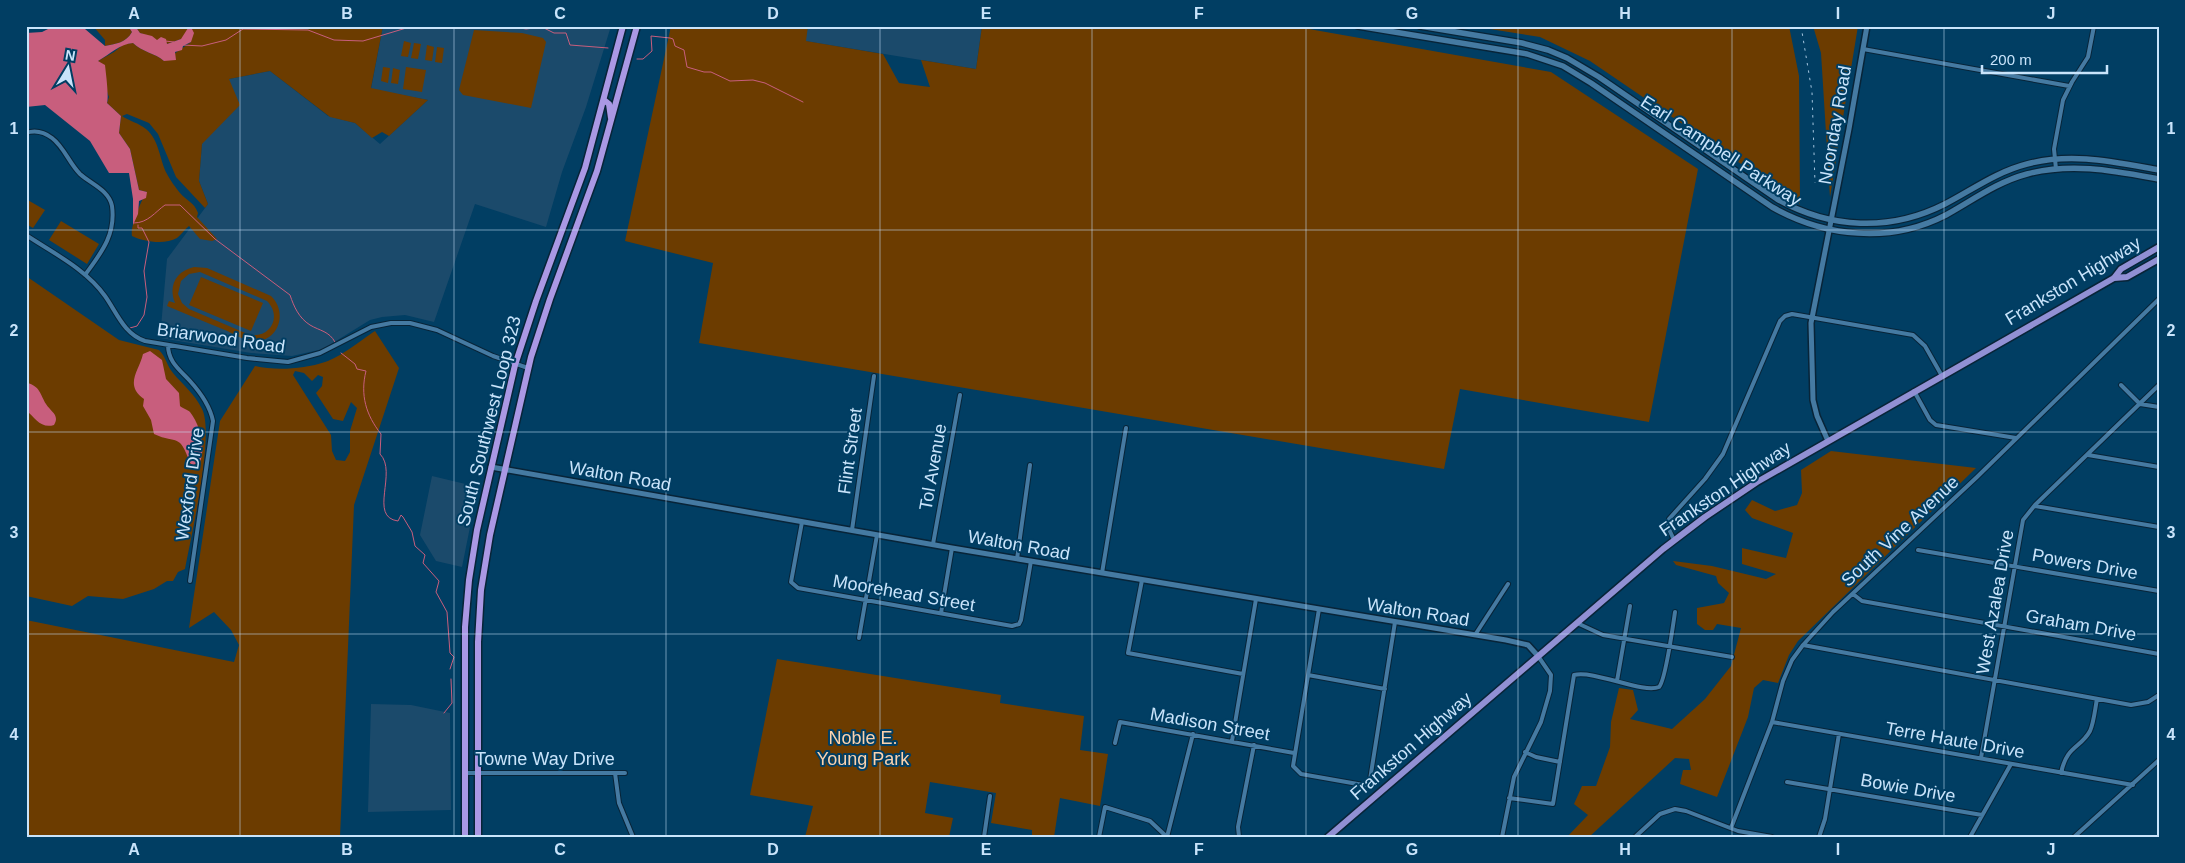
<svg xmlns="http://www.w3.org/2000/svg" width="2185" height="863" font-family="Arial,sans-serif">
<style>
.built{fill:#1b4a6b}
.green{fill:#6c3c00;fill-rule:evenodd}
.water{fill:#c85e7d}
.lines{fill:none;stroke-linecap:round;stroke-linejoin:round}
.stream{stroke:#c85e7d;stroke-width:1}
.minor-casing{stroke:#082438;stroke-width:6}
.tertiary-casing{stroke:#082438;stroke-width:8}
.secondary-casing{stroke:#082438;stroke-width:8}
.primary-casing{stroke:#082438;stroke-width:9}
.trunk-casing{stroke:#082438;stroke-width:9}
.minor{stroke:#457aa2;stroke-width:4}
.tertiary{stroke:#457aa2;stroke-width:5}
.secondary{stroke:#457aa2;stroke-width:5.5}
.primary{stroke:#9190d4;stroke-width:6}
.trunk{stroke:#aa98e4;stroke-width:6}
.rail{stroke:#a4c5df;stroke-width:1;stroke-dasharray:2.5 5;stroke-linecap:butt}
.grid{fill:none;stroke:#c9e4fb;stroke-width:1;stroke-opacity:0.55}
.labels{text-anchor:middle;stroke-width:4;stroke-linejoin:round;paint-order:stroke}
.street-label{font-size:18px;fill:#c9e4fb;stroke:#013e63}
.park-label{font-size:18px;fill:#fbd2ad;stroke:#013e63}
.neatline{fill:none;stroke:#c9e4fb;stroke-width:2}
.grid-label{font-size:16px;text-anchor:middle;font-weight:bold;fill:#c9e4fb}
</style>
<rect width="100%" height="100%" fill="#013e63"/>
<path class="built" d="M383,26h228l-25,81 -24,65 -16,55 -71,-23 -41,118 -29,-7 -23,2 -12,3 -47,29 -31,7 -41,-3 -91,-15 7,-79 41,-55 -9,-23 3,-37 27,-65 41,-8 58,45 27,7 25,21 48,-44 -57,-11z
M808,26h174l-6,43 -171,-28z
M432,476l46,11 -16,80 -26,-6 -16,-26z
M371,704l40,1 39,8 1,97 -83,2z"/>
<path class="green" d="M93,26h35l4,6c-6,11 -17,12 -27,14v-6z
M135,26h248l-12,62 57,12 -39,36 -7,-4 -10,6 -17,-15 -25,-6 -60,-46 -41,8 11,26 -38,39 -3,37 9,23 -3,4 -29,-31 -18,-43 -9,-11 -22,-9 -5,2c7,5 17,7 24,13 14,12 13,30 21,45 3,6 9,14 13,19 7,8 14,9 18,20l-1,4 20,22 -5,2 -12,-2 -11,-13c-4,3 -8,9 -12,12 -12,7 -33,4 -45,-2 -2,-9 9,-36 15,-44l-8,-2 -9,-41 -11,-16 2,-17 -14,-13 2,-6 -3,-8v-10l-8,-18 16,-9 10,-8 9,-1c9,9 22,10 31,18l27,-19 -10,-3 -14,5c-10,-3 -17,-8 -27,-11z
M671,26h137l-2,15 77,13 16,29 31,4 -9,-27 55,9 6,-43h310l259,46 147,97 -49,253 -189,-33 -16,80 -745,-126 14,-80 -88,-22z
M1471,26h318l10,50 1,128 -210,-143 -50,-24z
M1813,26h45l-28,171 -9,-144z
M474,30l48,3 21,5 3,4 -15,66 -68,-13 -4,-5z
M404,41l7,2 -3,14 -7,-1z
M414,43l7,1 -3,15 -7,-1z
M427,45l7,2 -2,14 -7,-1z
M437,47l7,1 -2,15 -7,-1z
M383,67l7,1 -2,15 -7,-2z
M406,67l20,3 -4,22 -19,-3z
M393,68l7,2 -2,14 -7,-1z
M26,199l19,11 -12,18 -7,-4z
M61,221l38,23 -12,20 -38,-24z
M194,267l13,1 64,28c17,16 8,46 -17,45 -10,0 -20,-7 -29,-11 -20,-8 -39,-16 -58,-24l2,-5 6,2c-7,-17 1,-32 19,-36zM200,272l67,29c15,15 4,37 -17,34l-61,-26 -7,-6 -4,-9 3,-13 8,-7z
M26,276l93,64 40,10c7,7 8,16 14,23 10,12 22,21 29,36 13,25 -11,128 -17,160l-7,3 -5,9h-6l-13,8 -31,10 -35,-3 -16,10 -46,-10z
M201,277l62,26 -12,28 -62,-26z
M375,331l24,37 -45,137 -14,332h-314v-217l208,42 5,-17 -8,-15 -17,-18 -25,16 31,-207 35,-55c21,5 49,3 70,-4 16,-5 36,-22 50,-31zM295,371l9,2 8,8 6,-6 5,2 -1,9 -6,7 17,26 10,2 8,-19 6,6 -7,23v21l-5,9 -9,-1 -4,-9 -1,-16 -38,-60z
M1831,451l145,17 -178,173 -9,14 -11,28 -15,-3 -9,8 -6,29 -31,80 -37,-13 3,-14h8l-2,-11 -14,-1 -86,79h-22l21,-22 -14,-11 8,-18h14l14,-39 1,-25 8,-34 14,2 5,20 -8,9 42,10 33,-30 26,-33 10,-38 -24,-4 -4,6h-8l-8,-6v-16l27,-5 5,-10 -11,-10 -2,-7 -40,-11 -3,-4 39,5 54,13 10,-5 -34,-10v-16l44,10 7,-25 -41,-15 -7,-8 7,-10 23,11 22,-6 5,-12 -1,-23z
M777,659l224,36 -1,8 84,13 -4,34 28,4 -8,52 -40,-8 -6,39h-22v-7l-41,-7 5,-30 -66,-11 -5,31 28,5 -4,19h-144l8,-31 -63,-11z"/>
<path class="water" d="M85,26v3l20,17c10,-2 21,-3 27,-14l-4,-6h7l5,7 12,3 5,4 4,-3 5,2 1,5 14,-5 7,-11 3,-1 3,6 -3,9 -8,4 -1,4 -7,2 1,8 -12,1c-9,-8 -22,-9 -31,-18 -13,1 -23,11 -35,18l7,4c1,9 4,32 2,38l14,13 -2,17 11,16 9,41 8,2 -1,6 -7,3 -1,13 -5,11v-26l-4,-26h-20l-19,-32 -45,-36 -19,2v-74l16,-1 10,-5z
M150,351l12,9 4,19 13,14 1,13c2,2 8,4 10,6 10,13 16,35 10,50l-7,3 -3,-2c-11,-31 -12,-18 -36,-29l-3,-14 -8,-14 1,-7c-20,-14 -5,-28 -1,-45z
M27,383c13,3 13,11 19,21 5,8 14,11 8,21 -13,4 -19,-7 -28,-15z"/>
<g class="lines">
<path class="stream" d="M509,26l17,3 16,-2 12,6h12l4,12 38,3
M165,41l9,1
M182,45l20,1 24,-6 17,-11 65,1 26,10 29,1 50,-15
M637,59h6l9,-8 -1,-15 19,2 3,1 2,7 9,4 3,17 17,5h7l19,9 23,-1 12,3 38,19
M134,223c14,0 21,-11 31,-18h15l35,34 75,56c4,12 9,23 20,30 10,6 19,6 25,17
M130,328l7,-2 7,-11 3,-18 -3,-26 5,-29 -7,-14h-4v-3
M341,353l14,11 2,5 9,2c-6,24 0,44 15,63l-1,20c18,18 -12,63 18,67l3,-6 2,2 9,15 3,14 10,9 -2,8 16,18 -3,11 11,20 3,41 4,4 -4,12
M444,713l8,-10 -1,-24"/>
<defs>
<path id="minor" d="M1863,49l206,37
M26,133c9,-3 18,-1 26,5 12,9 17,25 28,36 11,10 29,16 32,32 4,29 -11,47 -27,69
M2056,169l-2,-20 9,-49 9,-18 16,-25 6,-31
M26,235c27,18 60,34 79,61 12,17 19,38 40,45l102,17 41,4 32,-9 51,-26 20,-4h19l27,7 56,26 35,12
M168,345c0,17 12,25 22,36 10,11 20,25 23,40l-23,160
M2121,385l19,19 19,3
M1914,391l16,29 6,5 80,13
M2088,455l71,12
M2035,506l124,21
M802,522l-11,60 7,6 214,38 7,-2 2,-4 10,-59
M852,530l22,-154
M1674,540l-6,-13 1,-8 36,-40 18,-25 57,-133 5,-5 7,-2 121,21 12,11 17,30
M933,544l27,-149
M1918,550l241,41
M1017,559l13,-94
M1102,573l24,-145
M1142,580l-14,73 115,21
M1853,594l9,7 297,53
M1319,609l-26,157 8,8 68,12
M941,613l11,-65
M1577,623l26,12 129,22
M1475,635l33,-51
M859,638l18,-103
M1803,645l328,60 17,-3 11,-7
M1308,675l77,14
M1617,681l13,-75
M1772,722l361,63
M1232,741l24,-142
M1115,743l5,-21 174,31
M1525,752l11,5 24,5
M1981,758l42,-238 12,-15 124,-120
M465,773h160
M615,773l4,30 14,34
M2061,773c6,-28 19,-24 29,-42 4,-9 5,-22 7,-32
M1787,782l195,33
M1369,786l26,-164
M1509,798l44,6 21,-129c21,-5 69,19 85,12 6,-6 14,-61 16,-75
M1731,828l41,-106 11,-41 9,-21 11,-15 30,-33 144,-135 182,-178
M984,837l6,-41
M1099,837l6,-30 45,14 17,16
M1167,837l26,-103
M1239,837l-1,-10 16,-82
M1502,837l12,-60 27,-55 9,-31 1,-16 -13,-19
M1635,837l25,-23 15,-5 11,2 52,20 34,6
M1819,837l6,-18 14,-85
M1970,837l41,-73
M2074,837l85,-77"/>
<path id="tertiary" d="M1828,441l-11,-25 -4,-16 -2,-77 38,-194 18,-103
M491,467l461,81 554,92 22,5 10,11"/>
<path id="secondary" d="M1358,26l169,28 36,12 28,17 181,124c53,30 118,37 174,8 27,-15 51,-33 81,-41 45,-12 88,-3 132,5
M1420,26l102,17 26,7 19,8 32,19 178,122c53,30 113,33 168,5 27,-14 51,-32 82,-40 45,-12 87,-2 132,6"/>
<path id="primary" d="M2114,278l13,-1 32,-18
M1328,837l335,-288 42,-32 52,-35 357,-204 7,-9 38,-22"/>
<path id="trunk" d="M604,100l5,4 2,14
M465,837v-210l4,-47 8,-50 38,-165 21,-64 49,-133 38,-142
M478,837v-195l3,-52 9,-55 41,-178 19,-58 47,-128 40,-145"/>
</defs>
<use href="#minor" class="minor-casing"/>
<use href="#tertiary" class="tertiary-casing"/>
<use href="#secondary" class="secondary-casing"/>
<use href="#primary" class="primary-casing"/>
<use href="#trunk" class="trunk-casing"/>
<use href="#minor" class="minor"/>
<use href="#tertiary" class="tertiary"/>
<use href="#secondary" class="secondary"/>
<use href="#primary" class="primary"/>
<use href="#trunk" class="trunk"/>
<path class="rail" d="M1801,26l11,66 3,91"/>
</g>
<path class="grid" d="M240,26v811M454,26v811M666,26v811M880,26v811M1092,26v811M1306,26v811M1518,26v811M1732,26v811M1944,26v811M26,230h2133M26,432h2133M26,634h2133"/>
<g class="labels">
<g class="street-label">
<text transform="translate(1835 125) rotate(-80)" y="6">Noonday Road</text>
<text transform="translate(1721 151) rotate(33)" y="6">Earl Campbell Parkway</text>
<text transform="translate(2073 281) rotate(-31)" y="6">Frankston Highway</text>
<text transform="translate(221 338) rotate(8)" y="6">Briarwood Road</text>
<text transform="translate(489 421) rotate(-76)" y="6">South Southwest Loop 323</text>
<text transform="translate(850 451) rotate(-82)" y="6">Flint Street</text>
<text transform="translate(933 467) rotate(-80)" y="6">Tol Avenue</text>
<text transform="translate(620 476) rotate(10)" y="6">Walton Road</text>
<text transform="translate(190 484) rotate(-82)" y="6">Wexford Drive</text>
<text transform="translate(1725 489) rotate(-34)" y="6">Frankston Highway</text>
<text transform="translate(1900 531) rotate(-43)" y="6">South Vine Avenue</text>
<text transform="translate(1019 545) rotate(10)" y="6">Walton Road</text>
<text transform="translate(2085 564) rotate(10)" y="6">Powers Drive</text>
<text transform="translate(904 593) rotate(10)" y="6">Moorehead Street</text>
<text transform="translate(1995 602) rotate(-80)" y="6">West Azalea Drive</text>
<text transform="translate(1418 612) rotate(9)" y="6">Walton Road</text>
<text transform="translate(2081 625) rotate(10)" y="6">Graham Drive</text>
<text transform="translate(1210 724) rotate(10)" y="6">Madison Street</text>
<text transform="translate(1955 740) rotate(10)" y="6">Terre Haute Drive</text>
<text transform="translate(1411 746) rotate(-41)" y="6">Frankston Highway</text>
<text x="545" y="765">Towne Way Drive</text>
<text transform="translate(1908 788) rotate(10)" y="6">Bowie Drive</text>
</g>
<g class="park-label">
<text x="863" y="744">Noble E.<tspan x="863" dy="21">Young Park</tspan></text>
</g>
</g>
<rect width="2185" height="863" fill="none" stroke="#013e63" stroke-width="55"/>
<g transform="translate(68 68) rotate(10)" stroke="#013e63" stroke-width="4" paint-order="stroke">
<path d="M0-4L9 19L0 12L-9 19Z" fill="#c9e4fb"/>
<text y="-8" font-size="14" font-weight="bold" text-anchor="middle" fill="#c9e4fb">N</text>
</g>
<path d="M1982 65v8h125v-8" fill="none" stroke="#c9e4fb" stroke-width="2.5"/>
<text x="1990" y="65" font-size="15" fill="#c9e4fb" stroke="#013e63" stroke-width="4" paint-order="stroke">200 m</text>
<rect x="28" y="28" width="2130" height="808" class="neatline"/>
<g class="grid-label">
<text x="134" y="19">A</text>
<text x="347" y="19">B</text>
<text x="560" y="19">C</text>
<text x="773" y="19">D</text>
<text x="986" y="19">E</text>
<text x="1199" y="19">F</text>
<text x="1412" y="19">G</text>
<text x="1625" y="19">H</text>
<text x="1838" y="19">I</text>
<text x="2051" y="19">J</text>
<text x="14" y="134">1</text>
<text x="2171" y="134">1</text>
<text x="14" y="336">2</text>
<text x="2171" y="336">2</text>
<text x="14" y="538">3</text>
<text x="2171" y="538">3</text>
<text x="14" y="740">4</text>
<text x="2171" y="740">4</text>
<text x="134" y="855">A</text>
<text x="347" y="855">B</text>
<text x="560" y="855">C</text>
<text x="773" y="855">D</text>
<text x="986" y="855">E</text>
<text x="1199" y="855">F</text>
<text x="1412" y="855">G</text>
<text x="1625" y="855">H</text>
<text x="1838" y="855">I</text>
<text x="2051" y="855">J</text>
</g>
</svg>
